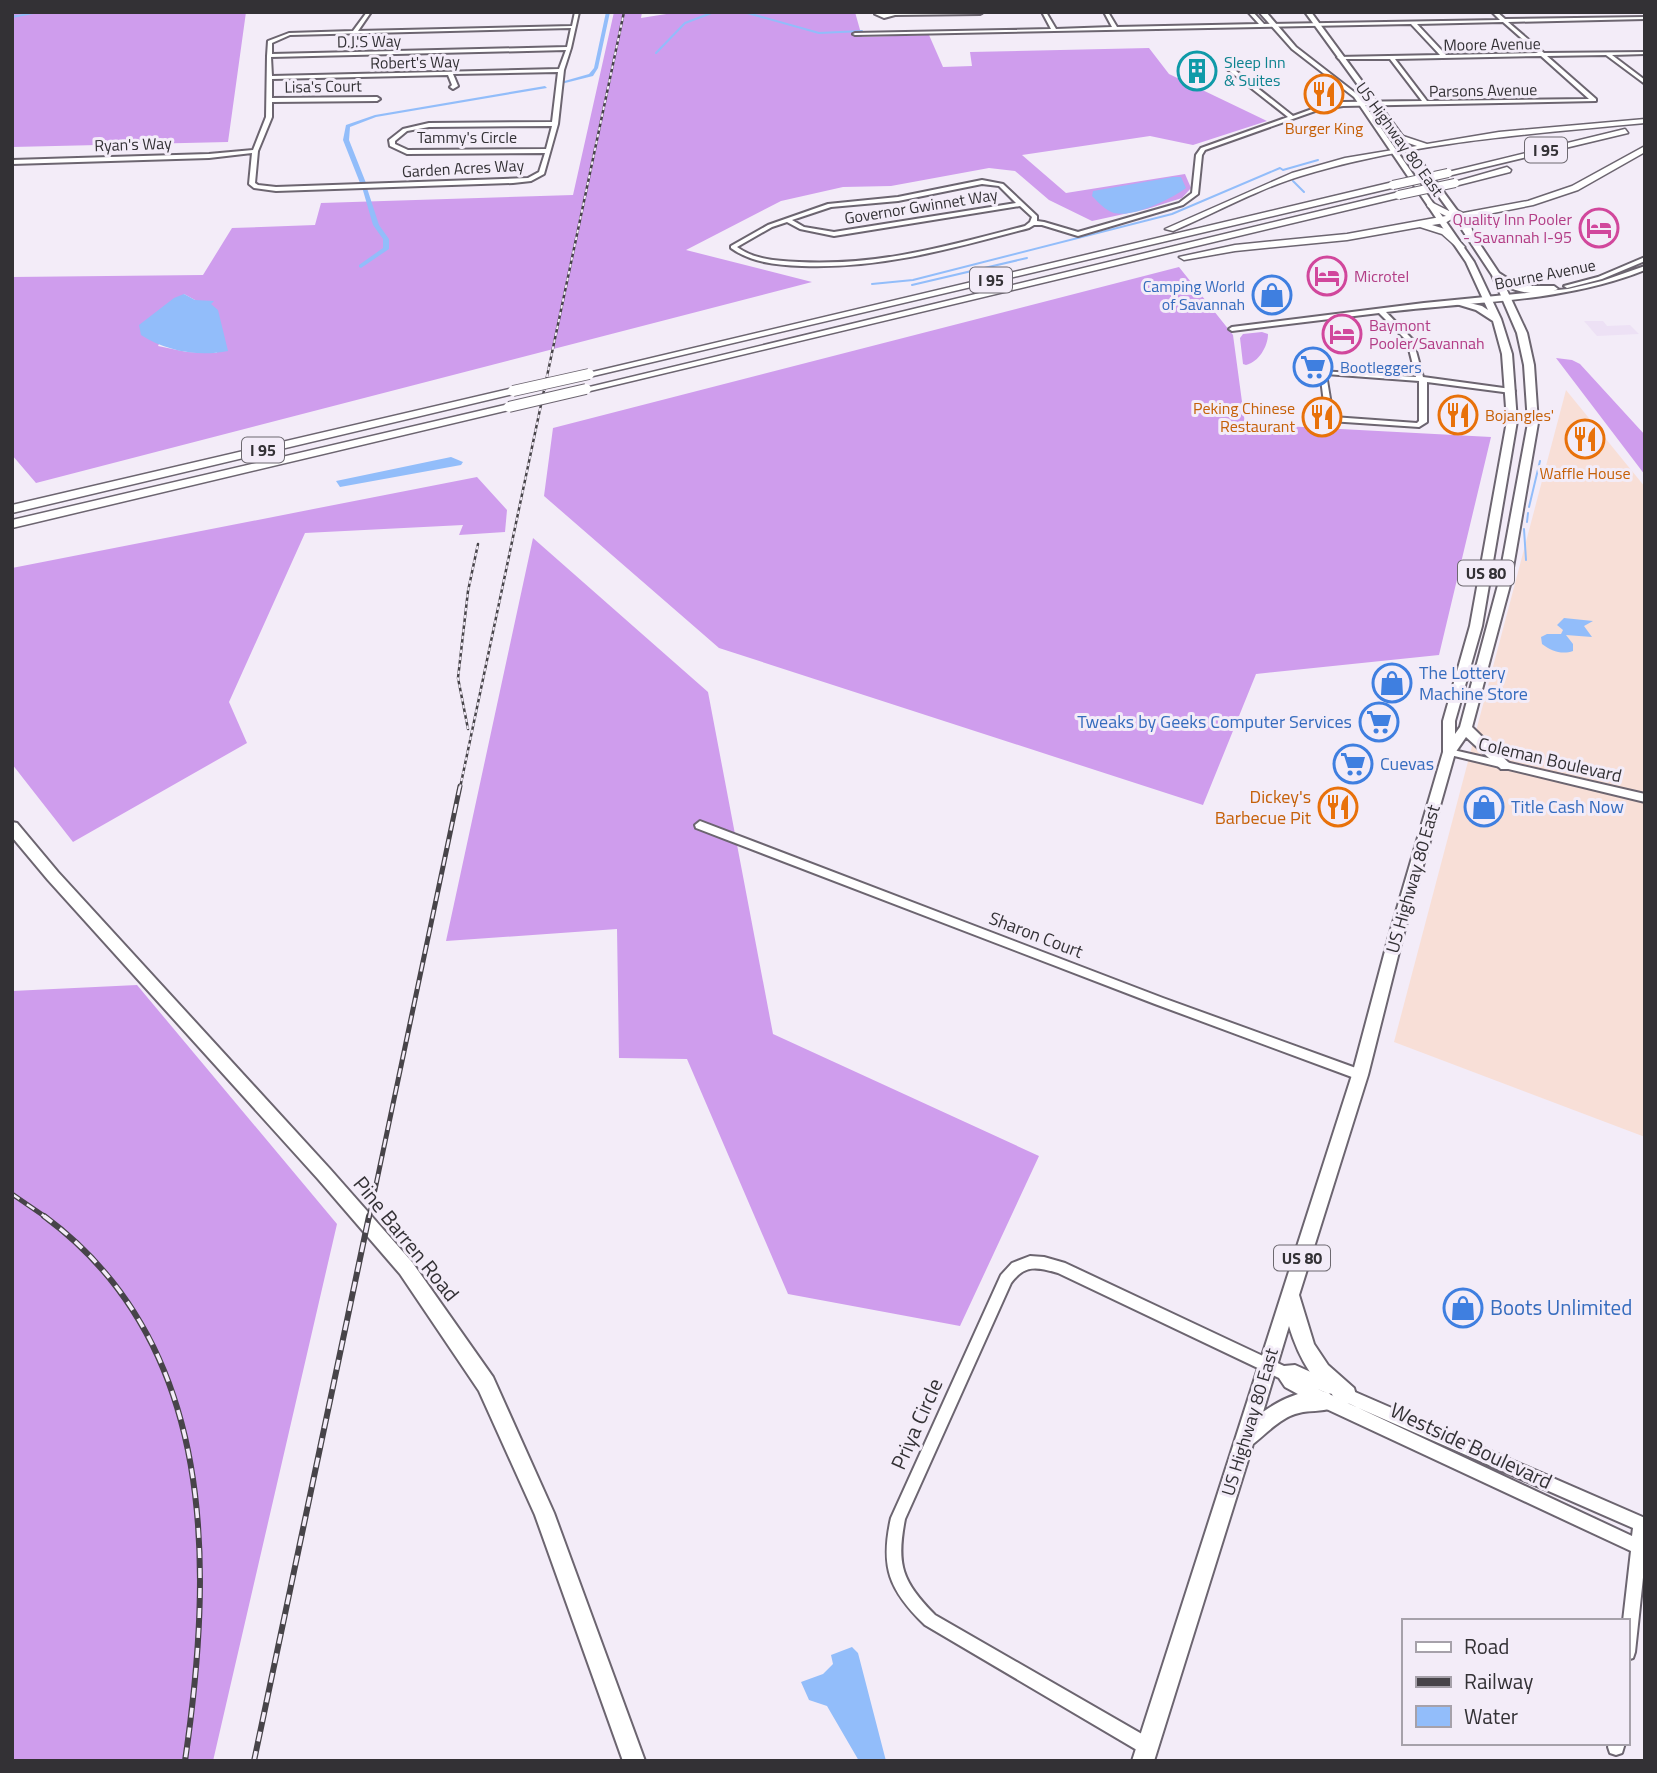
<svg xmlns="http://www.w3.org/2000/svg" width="1657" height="1773" font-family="'Titillium Web',sans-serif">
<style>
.commercial{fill:#f8dfd7}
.built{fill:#ede1f5}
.forest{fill:#cf9ded;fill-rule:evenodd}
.water{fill:#92bdfa}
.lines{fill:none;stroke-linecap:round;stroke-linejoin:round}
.stream{stroke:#92bdfa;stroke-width:2}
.canal{fill:#92bdfa;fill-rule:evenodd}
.minor-casing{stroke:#6c6570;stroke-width:4}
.major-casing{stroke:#6c6570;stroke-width:4}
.highway-casing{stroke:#6c6570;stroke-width:3}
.minor{fill:#fff;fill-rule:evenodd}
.major{fill:#fff;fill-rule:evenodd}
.highway{fill:#fff;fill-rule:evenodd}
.rail-far2-casing{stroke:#474449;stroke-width:2.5}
.rail-far1-casing{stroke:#474449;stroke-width:5}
.rail-casing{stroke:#474449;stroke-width:6}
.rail-far2{stroke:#f3ecf8;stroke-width:2;stroke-dasharray:3.5;stroke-linecap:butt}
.rail-far1{stroke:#f3ecf8;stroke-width:2.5;stroke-dasharray:9;stroke-linecap:butt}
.rail{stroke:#f3ecf8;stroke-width:3.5;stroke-dasharray:10;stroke-linecap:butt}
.highway-bridge-far1-casing{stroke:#6c6570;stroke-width:10;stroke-linecap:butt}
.highway-bridge-casing{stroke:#6c6570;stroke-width:12;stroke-linecap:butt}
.highway-bridge-far1{stroke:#fff;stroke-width:8}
.highway-bridge{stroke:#fff;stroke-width:10}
.labels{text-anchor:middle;stroke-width:6;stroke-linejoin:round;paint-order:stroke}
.far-street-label{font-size:16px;fill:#333135;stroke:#f3ecf8}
.far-culture-label{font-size:16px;fill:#0d838f;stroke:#f3ecf8;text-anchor:start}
.far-food-label{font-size:16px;fill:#c56008;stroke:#f3ecf8}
.shield{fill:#f3ecf8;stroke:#6d6970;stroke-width:2}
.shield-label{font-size:16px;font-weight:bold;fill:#333135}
.far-hotel-label{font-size:16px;fill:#b23c85;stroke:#f3ecf8;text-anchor:start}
.far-shop-label{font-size:16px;fill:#366cbe;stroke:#f3ecf8;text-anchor:end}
.shop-label{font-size:18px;fill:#366cbe;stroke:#f3ecf8;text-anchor:start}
.street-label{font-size:18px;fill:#333135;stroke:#f3ecf8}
.food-label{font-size:18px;fill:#c56008;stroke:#f3ecf8;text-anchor:end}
.near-street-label{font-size:21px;fill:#333135;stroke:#f3ecf8}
.near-shop-label{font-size:21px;fill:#366cbe;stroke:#f3ecf8;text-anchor:start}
</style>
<rect width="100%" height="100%" fill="#f3ecf8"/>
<path class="commercial" d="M1566,390l79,97v650l-251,-95z"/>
<path class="built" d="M1584,321h19l4,5 23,-1 9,9 -42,2z"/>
<path class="forest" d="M12,12h234l-18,130 -216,5z
M614,12h28l-1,6 38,-6h176l7,25 67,-2 14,32 29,-1 -2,-14 179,-4 20,26 98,47 -74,24 -43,-9 -128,19 44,38 119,-19 6,14 -9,10 -35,11 -55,12 -43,-21 -34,-29 -26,-3 -98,18 -48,1 -62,14 -95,49 126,32 -776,201 -24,-28v-178l191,-2 29,-47 83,-3 6,-22 252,-8zM184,294l11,6 22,53 -30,-1 -29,-6z
M1179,267l54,68 12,89 246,13 -52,218 -183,19 -53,131 -484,-157 -175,-152 9,-68z
M1262,332l6,2c0,12 -9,28 -22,31l-3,-1 -3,-26 3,-4z
M1556,358l16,2 8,4 65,71v40z
M477,477l30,33 -2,22 -46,3 4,-10 -158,8 -76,169 18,41 -174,99 -61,-78v-196z
M533,538l175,154 65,342 266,122 -79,170 -172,-32 -101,-235 -68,-1 -2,-129 -171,12z
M137,985l200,239 -124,537h-201v-770z"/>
<path class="water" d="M1173,177h8l5,11c-15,11 -53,30 -72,25 -9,-3 -15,-10 -22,-17l1,-5z
M184,294l11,6 19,1 -3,3 7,6 10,41c-30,6 -62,0 -87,-16l-2,-10 35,-27z
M451,457l12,5 -2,3 -121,22 -4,-6z
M1564,618l29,3 -9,5 8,11 -26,-2 7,9v7c-11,4 -22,0 -31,-7l-1,-7 6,-3h14l2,-4 -6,-5z
M852,1647l6,6 28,108h-27l-32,-55 -18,-6 -8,-18 22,-8 10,-10 -2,-9z"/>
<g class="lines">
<path class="stream" d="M744,12l75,21 43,-2
M656,53l29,-30 29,-11
M1293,181l11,11
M872,284l41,-4 259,-66 108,-46 3,2 35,-10
M912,285l115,-27
M1529,507l11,-46
M1527,522l1,-9
M1524,529l2,31"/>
<path class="canal" d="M33,12h11l-32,6v-2z
M606,12h4l-12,56 -5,8 -32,8v-2l28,-8 5,-6z
M545,86l2,2 -171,29 -26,10 -1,13 17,43 -3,2 -3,-2 -17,-43 3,-15 29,-10z
M362,187l5,1 12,37 10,14v10l-28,19 -2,-1v-2l24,-17v-9l-10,-14z"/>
<defs>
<path id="minor" d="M367,12h4l-13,19 214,-5 3,-14h4l-8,36 -7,22 -6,54 -14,50 -13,7 -18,2 -237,8 -22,-3 -5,-4 3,-31 -43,5 -197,6v-4l197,-6 44,-4 13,-33 1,-61 1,-15 21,-8 64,-2zM571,28l-4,19 -295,7v-11l18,-8zM566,50l-7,19 -287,7 -1,-19zM558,72l-6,50 -123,1 -26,6 -14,11 1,6 17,8 138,-1 -6,19 -11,6 -252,9 -18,-2 -3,-2 3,-32 14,-34v-15l105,-1 3,-2 -3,-2 -105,1v-19l176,-4 4,10 -2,2 3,2 5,-3 -5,-12zM552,126l-6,23 -138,1 -13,-6v-3l12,-10 22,-4z
M914,12h68v1l-2,1 -85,1 -11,3 -9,-4z
M1042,12h4l10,17 56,-2 -8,-15h4l9,15 142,-3 -11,-12h5l11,12 236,-4 -8,-8h5l8,7 140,-2v2l-137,3 36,31 101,-1v2l-33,1 33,25v4l-39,-29 -59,1 49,43v2l-253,5 -25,4 -113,40 -3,5 -4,39 -15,11 -105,31 -36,-11h-8l-5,3c-75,20 -148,41 -227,38 -25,-1 -50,-3 -71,-18v-2l37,-21 60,-21 70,-7 84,-17 21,4 34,32v5l7,1 34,10 101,-29 13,-10 4,-38 5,-7 87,-31 -61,-48v-2h4l62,49 22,-8 28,-6 79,-1 -32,-42h-51l-2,-2 103,-2 -29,-31 -556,11 -2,-1 2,-1 196,-4zM1503,22l35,31 -92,2 -29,-31zM1541,56l48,43 -162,2 -32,-42zM982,184l17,2 17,17 -182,29 -30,-5 -12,-7 39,-13 67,-6zM1020,206l12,11 -2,5 -5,4c-78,20 -145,40 -226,36 -22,-1 -44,-2 -62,-15l35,-20 15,-5 13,7 34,7z
M1645,257v4l-43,18 -35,9 -3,-2 34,-9z
M1645,266v4c-82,33 -173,31 -259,42l27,28 10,37 88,12 4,2 -4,2 -84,-11v40l-8,5 -89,-6 -4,-2 -6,-48 96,6 -9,-36 -28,-28 -147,18 -3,-2 3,-2 192,-24 144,-14 34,-8zM1326,374l93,7v40l-2,2 -84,-6z
M1449,749l196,45v8l-199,-48 -2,-2z
M700,821l463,177 201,73 2,4 -2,4 -4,1 -205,-76 -459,-176 -1,-3z
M1030,1256l14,1 21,6 219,103 11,-1 38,17 2,5 -2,5 -5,2 -10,-5 314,147 1,-8 -295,-129 -2,-5 2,-5 5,-2 5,2 297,129v41l-10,93 -2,6 -6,2v-39h-4l8,-70 -311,-145 -35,-19 -6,-9 -221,-105c-21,-6 -33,-9 -47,10l-106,236c-9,46 -3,62 30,96l219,126 2,6 -2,6 -6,2 -6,-2 -217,-128c-36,-35 -45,-58 -34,-107l110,-243 11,-12z
M1609,1743h16l-3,10 -6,2 -6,-2 -2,-6z"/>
<path id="major" d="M1259,12h7l30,35 62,48 116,167 27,57 11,35 5,67 -35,205 -27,95v13l5,-7 38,-142 30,-162 -4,-58 -7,-32 -25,-58 -39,-59 -148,-204h6l148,201 40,60 20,13h35l4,3c-15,8 -38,4 -53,-3l22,47 7,32 4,58 -28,162 -38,142 40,39 -1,3h-10l-35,-32 -11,16 -52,183 -35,139 -69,220 15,49 14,21 26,23 2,7 -2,7 -7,2c-31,-12 -49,-48 -58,-78l-26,86c18,-13 46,-27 69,-18l2,7 -2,7c-11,4 -22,2 -33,5 -18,4 -32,20 -46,31l-99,317h-22l220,-686 37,-139 54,-184v-31l27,-95 37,-205 -5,-67 -9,-33 -17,-11 -23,-7 4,-3 25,6 6,4 -22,-48 -112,-165 -62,-48z
M12,822l5,1 41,49 272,297 82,93 81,115 61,136 91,248h-22l-88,-246 -56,-124 -79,-117 -82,-95 -270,-299 -36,-43z"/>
<path id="highway" d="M1645,119v4c-114,11 -234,19 -344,53 -43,13 -86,37 -128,55l-8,-2 127,-56 53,-15 72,-12 -23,-8 -1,-2 4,-2 30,10 72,-12z
M1625,129l3,4 -180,43 -4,-3z
M1645,146v6l-67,38 -45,15 -50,10 -13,7 4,16 -8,-2 -6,-15 3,-2 -8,-2 -10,6 -13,2 16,5 17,17 -5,3 -18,-16 -22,-7 -73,13 -112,11 -51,9 -5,-3 56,-12 112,-11 99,-18 -18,-9 -1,-2 4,-3 18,9 4,-3 10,5 65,-12 44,-15z
M1507,167l4,3 -1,2 -55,14 -4,-3z
M1393,182l3,1v4l-807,190 -5,-3z
M1399,192l4,3 -1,2 -816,195 -5,-3z
M513,388l5,3 -1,2 -505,120v-8z
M509,404l4,1v4l-501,119v-8z"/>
</defs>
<use href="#minor" class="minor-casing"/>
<use href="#major" class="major-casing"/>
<use href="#highway" class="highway-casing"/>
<use href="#minor" class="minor"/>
<use href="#major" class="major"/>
<use href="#highway" class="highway"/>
<defs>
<path id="rail-far2" d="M468,729l-10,-51 10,-87 10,-47
M460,788l164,-776"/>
<path id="rail-far1" d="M12,1194l35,24
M369,1218l91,-432"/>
<path id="rail" d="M44,1216c175,129 169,352 141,545
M254,1761l115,-545"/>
</defs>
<use href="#rail-far2" class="rail-far2-casing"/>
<use href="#rail-far1" class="rail-far1-casing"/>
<use href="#rail" class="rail-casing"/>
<use href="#rail-far2" class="rail-far2"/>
<use href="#rail-far1" class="rail-far1"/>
<use href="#rail" class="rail"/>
<defs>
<path id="highway-bridge-far1" d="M1393,185l55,-12
M1399,195l56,-12"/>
<path id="highway-bridge" d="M513,391l76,-17
M509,407l77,-18"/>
</defs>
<use href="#highway-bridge-far1" class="highway-bridge-far1-casing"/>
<use href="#highway-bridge" class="highway-bridge-casing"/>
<use href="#highway-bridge-far1" class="highway-bridge-far1"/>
<use href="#highway-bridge" class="highway-bridge"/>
</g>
<defs>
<symbol id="building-ring" viewBox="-11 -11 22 22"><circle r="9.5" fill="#f3ecf8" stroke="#0f9aa8" stroke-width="1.5"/><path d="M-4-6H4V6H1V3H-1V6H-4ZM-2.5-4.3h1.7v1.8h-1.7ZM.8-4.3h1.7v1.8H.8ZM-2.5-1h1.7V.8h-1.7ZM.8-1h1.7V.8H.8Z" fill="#0f9aa8"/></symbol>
<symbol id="restaurant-ring" viewBox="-11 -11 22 22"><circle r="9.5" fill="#f3ecf8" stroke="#e8710a" stroke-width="1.5"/><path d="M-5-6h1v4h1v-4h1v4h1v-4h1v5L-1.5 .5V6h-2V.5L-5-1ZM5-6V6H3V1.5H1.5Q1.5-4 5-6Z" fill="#e8710a"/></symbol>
<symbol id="hotel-ring" viewBox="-11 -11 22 22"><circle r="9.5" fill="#f3ecf8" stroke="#d1479c" stroke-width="1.5"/><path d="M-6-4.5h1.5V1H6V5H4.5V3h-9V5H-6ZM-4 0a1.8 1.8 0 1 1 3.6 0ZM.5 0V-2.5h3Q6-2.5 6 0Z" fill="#d1479c"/></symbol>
<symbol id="shop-ring" viewBox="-11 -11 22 22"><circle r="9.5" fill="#f3ecf8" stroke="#3f7fe0" stroke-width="1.5"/><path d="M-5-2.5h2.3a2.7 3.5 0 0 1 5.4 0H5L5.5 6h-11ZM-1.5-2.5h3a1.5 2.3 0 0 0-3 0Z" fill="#3f7fe0"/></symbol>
<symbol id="supermarket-ring" viewBox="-11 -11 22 22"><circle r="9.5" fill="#f3ecf8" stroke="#3f7fe0" stroke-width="1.5"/><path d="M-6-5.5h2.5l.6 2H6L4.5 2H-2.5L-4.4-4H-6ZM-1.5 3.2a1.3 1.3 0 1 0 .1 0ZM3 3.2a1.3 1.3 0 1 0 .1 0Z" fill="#3f7fe0"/></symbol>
</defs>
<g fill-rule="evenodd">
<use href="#building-ring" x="1175" y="49" width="44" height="44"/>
<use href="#restaurant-ring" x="1302" y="72" width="44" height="44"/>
<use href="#hotel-ring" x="1577" y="206" width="44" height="44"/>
<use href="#hotel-ring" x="1305" y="254" width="44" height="44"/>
<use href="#shop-ring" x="1250" y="273" width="44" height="44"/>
<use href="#hotel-ring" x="1320" y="312" width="44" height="44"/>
<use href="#supermarket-ring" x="1291" y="345" width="44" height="44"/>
<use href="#restaurant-ring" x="1436" y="393" width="44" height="44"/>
<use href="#restaurant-ring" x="1300" y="395" width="44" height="44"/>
<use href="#restaurant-ring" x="1563" y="417" width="44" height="44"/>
<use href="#shop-ring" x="1370" y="661" width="44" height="44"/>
<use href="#supermarket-ring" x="1357" y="700" width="44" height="44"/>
<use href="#supermarket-ring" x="1331" y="742" width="44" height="44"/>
<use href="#restaurant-ring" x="1316" y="785" width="44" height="44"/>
<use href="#shop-ring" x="1462" y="785" width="44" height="44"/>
<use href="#shop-ring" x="1441" y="1286" width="44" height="44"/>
</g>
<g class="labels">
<g class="far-street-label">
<text transform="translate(369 41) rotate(-1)" y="6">D.J.'S Way</text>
<text transform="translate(1492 44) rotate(-1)" y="6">Moore Avenue</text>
<text transform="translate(415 62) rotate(-1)" y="6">Robert's Way</text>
<text transform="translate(323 86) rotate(-1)" y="6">Lisa's Court</text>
<text transform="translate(1483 90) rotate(-1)" y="6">Parsons Avenue</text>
<text x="467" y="143">Tammy's Circle</text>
<text transform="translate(1400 139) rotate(54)" y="6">US Highway 80 East</text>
<text transform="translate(133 144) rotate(-2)" y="6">Ryan's Way</text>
<text transform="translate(463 168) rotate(-3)" y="6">Garden Acres Way</text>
<text transform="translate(921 206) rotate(-9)" y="6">Governor Gwinnet Way</text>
<text transform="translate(1545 274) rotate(-11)" y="6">Bourne Avenue</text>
</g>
<g class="far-culture-label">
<text x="1224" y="68">Sleep Inn<tspan x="1224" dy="18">&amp; Suites</tspan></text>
</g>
<g class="far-food-label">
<text x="1324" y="134">Burger King</text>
<text x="1295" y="414" text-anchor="end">Peking Chinese<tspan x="1295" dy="18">Restaurant</tspan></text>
<text x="1485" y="421" text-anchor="start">Bojangles'</text>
<text x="1585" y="479">Waffle House</text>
</g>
<g class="shield">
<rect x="1525" y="137.5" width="42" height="25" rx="5"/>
<rect x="970" y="267.5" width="42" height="25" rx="5"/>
<rect x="242" y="437.5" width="42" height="25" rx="5"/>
<rect x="1458" y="560.5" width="56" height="25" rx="5"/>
<rect x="1274" y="1245.5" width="56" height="25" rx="5"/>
</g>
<g class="shield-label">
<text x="1546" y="156">I 95</text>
<text x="991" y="286">I 95</text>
<text x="263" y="456">I 95</text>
<text x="1486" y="579">US 80</text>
<text x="1302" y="1264">US 80</text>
</g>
<g class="far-hotel-label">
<text x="1572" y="225" text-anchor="end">Quality Inn Pooler<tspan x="1572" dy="18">- Savannah I-95</tspan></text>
<text x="1354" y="282">Microtel</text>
<text x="1369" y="331">Baymont<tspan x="1369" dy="18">Pooler/Savannah</tspan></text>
</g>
<g class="far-shop-label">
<text x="1245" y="292">Camping World<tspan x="1245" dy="18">of Savannah</tspan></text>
<text x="1340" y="373" text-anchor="start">Bootleggers</text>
</g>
<g class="shop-label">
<text x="1419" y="679">The Lottery<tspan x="1419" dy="21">Machine Store</tspan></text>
<text x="1352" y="728" text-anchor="end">Tweaks by Geeks Computer Services</text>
<text x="1380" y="770">Cuevas</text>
<text x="1511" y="813">Title Cash Now</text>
</g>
<g class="street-label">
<text transform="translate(1550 760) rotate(13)" y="6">Coleman Boulevard</text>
<text transform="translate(1413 879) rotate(-74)" y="6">US Highway 80 East</text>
<text transform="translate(1036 935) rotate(21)" y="6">Sharon Court</text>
<text transform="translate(1250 1422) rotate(-73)" y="6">US Highway 80 East</text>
</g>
<g class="food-label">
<text x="1311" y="803">Dickey's<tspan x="1311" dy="21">Barbecue Pit</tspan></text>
</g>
<g class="near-street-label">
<text transform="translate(406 1239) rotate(51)" y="7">Pine Barren Road</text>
<text transform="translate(917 1424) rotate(-66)" y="7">Priya Circle</text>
<text transform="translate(1471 1446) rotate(25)" y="7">Westside Boulevard</text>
</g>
<g class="near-shop-label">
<text x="1490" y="1315">Boots Unlimited</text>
</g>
</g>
<rect width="1657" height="1773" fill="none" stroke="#333135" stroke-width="28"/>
<rect x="1402" y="1619" width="228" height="126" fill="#f3ecf8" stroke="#a6a1aa" stroke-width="2"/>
<rect x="1416" y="1642" width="35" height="10" fill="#ffffff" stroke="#a6a1aa" stroke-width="2"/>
<text x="1464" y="1654" font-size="21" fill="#333135">Road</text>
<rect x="1416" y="1677" width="35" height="10" fill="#474449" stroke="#a6a1aa" stroke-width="2"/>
<text x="1464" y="1689" font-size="21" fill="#333135">Railway</text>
<rect x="1416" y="1706" width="35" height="21" fill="#92bdfa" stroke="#a6a1aa" stroke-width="2"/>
<text x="1464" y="1724" font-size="21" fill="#333135">Water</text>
</svg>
